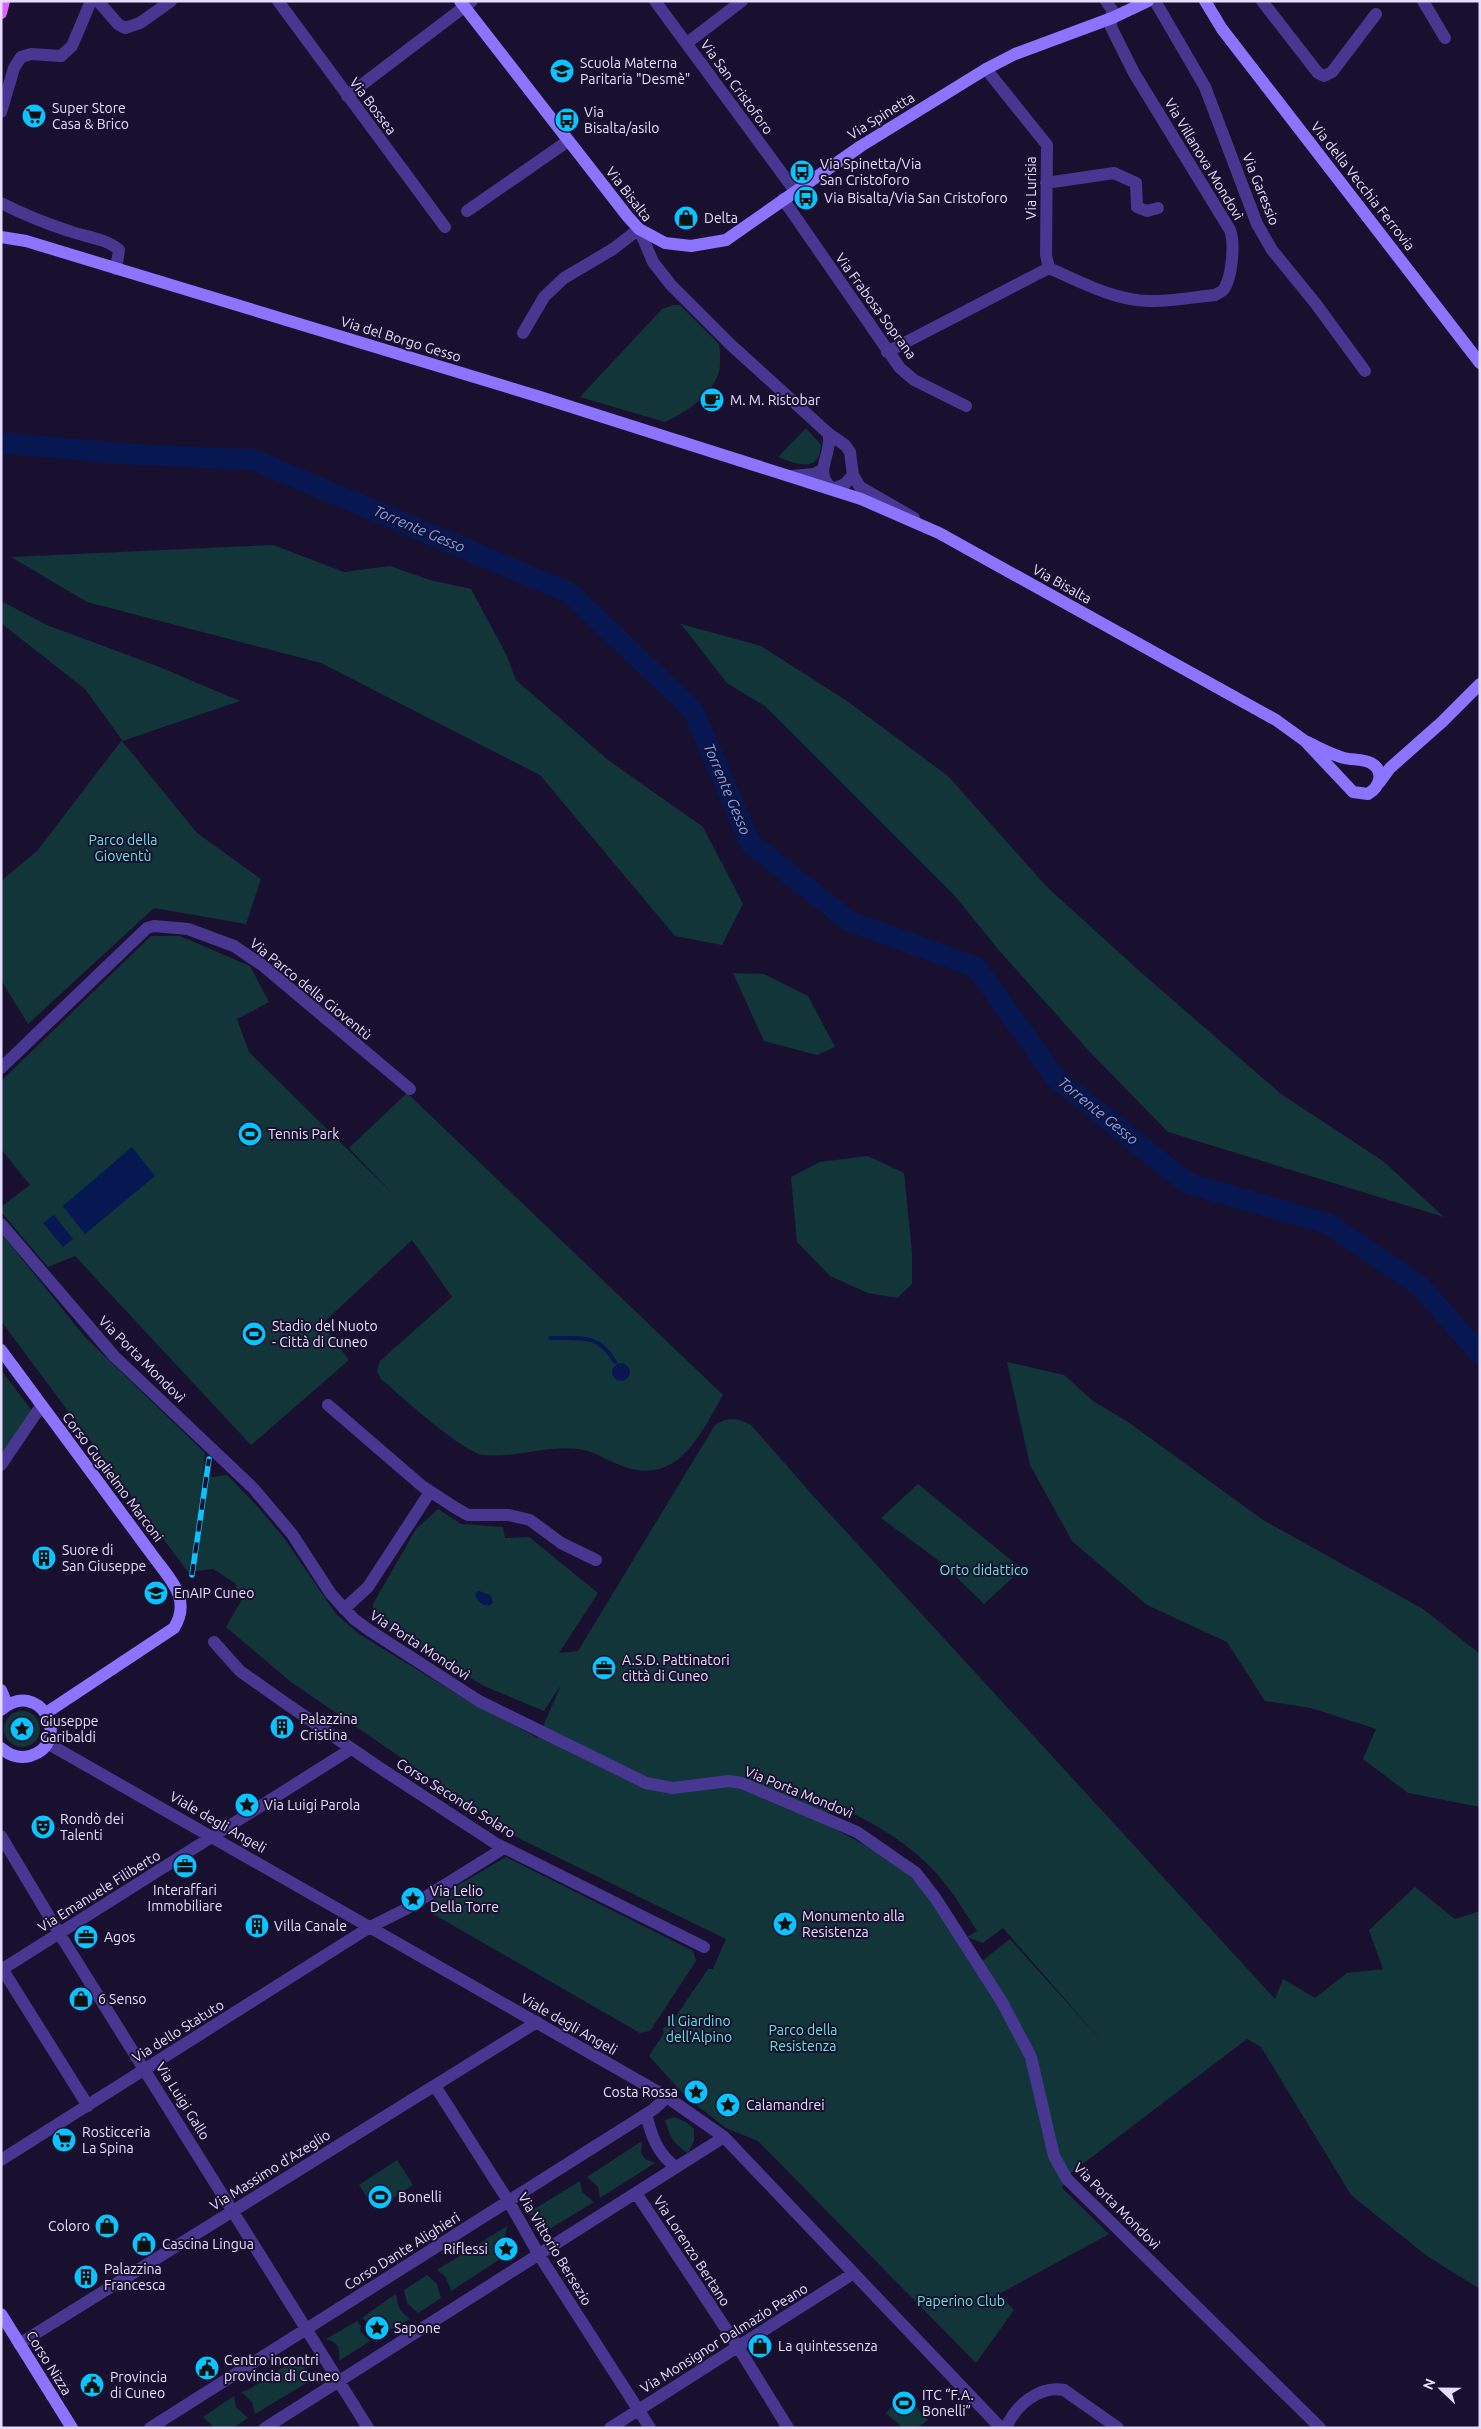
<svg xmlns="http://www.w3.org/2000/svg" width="1481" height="2429" font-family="Ubuntu,sans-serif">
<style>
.green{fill:#123539;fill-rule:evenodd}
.water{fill:#071751}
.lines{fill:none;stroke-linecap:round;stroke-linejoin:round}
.stream{stroke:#071751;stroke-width:4}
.river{stroke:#071751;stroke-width:21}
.street{stroke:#483791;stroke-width:12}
.secondary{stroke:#8b74ff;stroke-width:12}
.primary{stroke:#db64ff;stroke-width:12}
.rail-casing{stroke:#09c4ff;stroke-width:5.5}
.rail{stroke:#19102f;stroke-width:4;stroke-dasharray:11;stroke-linecap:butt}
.labels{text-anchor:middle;stroke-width:4;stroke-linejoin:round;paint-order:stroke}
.poi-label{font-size:14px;fill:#e6ddff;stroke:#19102f;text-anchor:start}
.street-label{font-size:14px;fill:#e6ddff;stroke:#19102f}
.park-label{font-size:14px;fill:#5eeadb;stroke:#19102f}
.water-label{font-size:15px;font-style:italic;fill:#6ba6ff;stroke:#19102f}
</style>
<rect width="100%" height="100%" fill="#19102f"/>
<path class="green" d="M673,305h7l39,39c1,8 2,19 0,28 -8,24 -32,40 -54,50l-85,-25 82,-88z
M806,428l15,17c-2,29 -25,19 -43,12z
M273,545l71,27 46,-6 40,14 41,9 35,65 10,26 92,80 95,67 40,77 -21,41 -47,-9 -135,-161 -219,-112 -234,-61 -76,-45z
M1,601l46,24 110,41 83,35 -118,40 75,92 64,46 -15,45 -92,-16 -126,116 -27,-44v-99l36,-30 85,-111 -37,-51 -84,-66z
M681,624l80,22 86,55 101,75 99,111 89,81 145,126 102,67 61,56 -276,-85 -79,-81 -92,-103 -42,-52 -190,-190 -38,-23z
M151,936h29l70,30 19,36 -32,17 12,33 146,144 -46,-48 58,-55 316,302c-22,38 -44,90 -98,72 -16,-5 -30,-16 -46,-18 -31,-4 -64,9 -95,6 -21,-2 -83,-59 -103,-76l-4,-8 3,-10 72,-64 -40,-57 -90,84 27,36 -98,85 -176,-189 -27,11 -47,-55v-5l29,-22 -29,-36v-68z
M733,973l31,1 44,22 27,51 -18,8 -53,-14z
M868,1156l36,17 8,79v32l-15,14 -29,-5 -38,-17 -33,-34 -6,-65 29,-15z
M1,1233l84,104 120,116 -2,21 10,3 14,-2 30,31 27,32 52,76 23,20 114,70 65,34 23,-53 -17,26 -60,-25 -111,-66v-16l43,-75 22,-20 23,15 42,3 2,11 24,-1 69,56 -39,60 19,-2 137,-226c13,-8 22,-7 36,0l65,74 459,500 8,-20 32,19 32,-25 36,-4 -14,-39 46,-43 40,32 25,-8v378l-53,-33 -76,-61 -90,-148 -14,-8 -175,133 -10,16 47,46 -110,60 15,16 -38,53 -218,-222 -32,-13 -40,-31 -37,-41 15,-23 -1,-5 7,-3 38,-56h5l13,-30 -208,-101 -227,-156 -65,-55 15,-26 -6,-18 -22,-14 -25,3 -187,-251zM832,1804c44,19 85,43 115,82 11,14 20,30 30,45l-10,6 16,6 20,-15 102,117 -95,-106 -37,29c-16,-25 -42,-74 -64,-93 -25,-21 -57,-37 -86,-52z
M1007,1362l57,13 29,26 35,21 135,98 160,89 57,45v153l-72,-14 -45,-34 13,-30 -65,-21 -46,-7 -38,-59 -80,-37 -75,-64 -42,-76z
M1,1370l31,41 -31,49z
M918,1484l104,85 -38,35 -42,-41 -61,-45z
M4 1729a18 18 0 1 1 36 0a18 18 0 1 1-36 0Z
M506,1857l187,94 3,10 -46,70 -10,2 -207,-119v-14z
M674,2117l12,5 8,7v12l-6,12c-14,-8 -19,-18 -23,-33z
M642,2141l-1,12 4,6 10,4 -55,35 -2,-11 -11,-10z
M397,2160l16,25 -38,25 -16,-25z
M580,2181l2,11 12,10 -51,31 -1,-12 -14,-8z
M507,2226l-2,9 3,8 11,4 -68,44 -5,-14 -9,-7z
M427,2275l10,9 4,14 -23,15 -11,-10 -3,-13z
M394,2295l3,1c-1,10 5,17 13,23l-35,19 -2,-11 -11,-9z
M357,2321l4,5 -1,5 10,10 -31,20c1,-14 0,-18 -13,-22z
M301,2355c2,12 5,16 17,21l-63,38 -3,-12 -11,-10 9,-3z
M904,2394l24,26 -11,8h-14l-17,-15z
M234,2396l2,11 12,11 -15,10h-18l-12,-11z"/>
<path class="water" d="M132,1147l23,29 -70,58 -22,-28z
M54,1215l19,24 -10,8 -20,-24z
M612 1372a9 9 0 1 1 18 0a9 9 0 1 1-18 0Z
M479,1591l11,4 3,7 -2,3c-8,3 -15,-5 -16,-12z"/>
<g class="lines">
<path class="stream" d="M550,1338c32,1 47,-6 65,24"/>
<path class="river" d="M1,443l128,11 125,6 316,133 123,117 57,133 99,78 127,46 79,110 132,106 142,41 91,62 60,68"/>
<path class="street" d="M98,1l20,23 7,4 15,-5 31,-22
M278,1l167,226
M655,1l140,190
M1155,1l50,86 52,137 15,26 44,54 49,67
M1262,1l56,72 6,3 8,-4 44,-58
M1423,1l22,37
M687,43l55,-42
M986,69l61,76 -1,110 3,13
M347,96l125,-95
M1,112l13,-44 7,-11 10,-3 30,2 11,-10 19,-45
M1046,183l68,-10 22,10 1,24 10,4 11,-3
M783,199l117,169 14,12 52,26
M1,203c22,11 44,20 68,28 16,6 37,7 50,19l-3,19
M467,211l101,-70
M523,333l21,-36 20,-19 49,-29 26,-20 14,33 18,23 60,60 98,89 16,11 5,7 3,23 7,12 54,31
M887,352l162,-84c32,14 64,32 100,33 21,1 44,-4 66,-6 3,-2 7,-3 9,-6 8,-12 11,-46 6,-59l-96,-157 -23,-46 1,-17 -6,-9
M829,434c2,25 -16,37 3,55l13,-5 8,-9
M792,476l22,-2 8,-4
M1,1068l146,-140 7,-2 34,3 46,17 28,19 148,124
M1,1224l113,132 140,133 38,45 39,60 23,25 15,11 110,71 167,82 27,5 56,-7 13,2 115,49 59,41 20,26 66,103 29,55 23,99 13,23 253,249
M328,1405l94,81 32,21 14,8h41l21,5 31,23 35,17
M1,1465l40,-59
M344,1609l24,-22 62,-95
M214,1642l26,29 41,29 93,64 121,79 209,104
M47,1743l620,354 57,40 277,291
M1,1836l58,97 309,495
M1,1967l87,139
M1,1970l350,-221
M435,2086l74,116 30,53 111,173
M646,2114c5,21 12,41 30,53
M1,2160l369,-233 36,-18 98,-61
M636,2193l102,154 50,81
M19,2344l518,-322
M150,2428l504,-319 13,-12
M265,2428l459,-291
M610,2428l244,-155
M1006,2428c9,-22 33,-43 58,-38l54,38"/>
<path class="secondary" d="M460,1l168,216 11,12 26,14 26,3 35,-6 135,-94 125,-77 29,-15 97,-36 36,-17
M1205,1l17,28 258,334
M1,237l25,4 511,155 324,103 78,34 337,187 29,21 48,51 15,2c12,-7 17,-23 3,-31 -7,-4 -18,-3 -27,-5 -14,-4 -26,-11 -39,-17
M1379,783l11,-15 52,-46 38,-38
M1,1350l152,206c17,23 39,43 21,72l-128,85
M1,1690l6,14
M1,1710c39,-34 73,33 29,46 -11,3 -21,-1 -29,-8
M1,2314l71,114"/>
<path class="primary" d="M1,13l3,-12"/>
<defs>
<path id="rail" d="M192,1575l17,-116"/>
</defs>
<use href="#rail" class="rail-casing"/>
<use href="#rail" class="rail"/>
</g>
<defs>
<symbol id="school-disc" viewBox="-11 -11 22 22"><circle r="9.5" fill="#09c4ff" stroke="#19102f"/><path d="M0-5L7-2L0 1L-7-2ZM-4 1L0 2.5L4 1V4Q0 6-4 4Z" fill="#111"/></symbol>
<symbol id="supermarket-disc" viewBox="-11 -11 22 22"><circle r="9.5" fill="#09c4ff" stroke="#19102f"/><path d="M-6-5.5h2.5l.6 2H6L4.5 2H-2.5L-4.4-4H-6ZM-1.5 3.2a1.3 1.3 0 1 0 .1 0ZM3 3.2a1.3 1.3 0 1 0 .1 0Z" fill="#111"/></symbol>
<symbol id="bus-disc" viewBox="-11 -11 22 22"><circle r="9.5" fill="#09c4ff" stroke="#19102f"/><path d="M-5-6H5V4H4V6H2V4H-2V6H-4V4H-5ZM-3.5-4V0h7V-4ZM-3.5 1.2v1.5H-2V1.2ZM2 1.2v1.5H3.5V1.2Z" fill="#111"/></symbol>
<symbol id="shop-disc" viewBox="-11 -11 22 22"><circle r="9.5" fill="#09c4ff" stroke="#19102f"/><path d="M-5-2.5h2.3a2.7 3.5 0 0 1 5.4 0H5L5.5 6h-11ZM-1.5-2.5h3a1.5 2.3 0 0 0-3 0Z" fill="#111"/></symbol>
<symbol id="cafe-disc" viewBox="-11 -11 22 22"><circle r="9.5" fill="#09c4ff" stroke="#19102f"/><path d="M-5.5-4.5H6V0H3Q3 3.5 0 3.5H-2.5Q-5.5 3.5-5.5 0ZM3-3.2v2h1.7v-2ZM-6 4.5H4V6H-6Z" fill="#111"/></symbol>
<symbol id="stadium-disc" viewBox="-11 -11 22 22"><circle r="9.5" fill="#09c4ff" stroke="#19102f"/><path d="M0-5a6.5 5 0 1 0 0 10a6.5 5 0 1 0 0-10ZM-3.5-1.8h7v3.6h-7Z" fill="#111"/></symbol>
<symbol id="building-disc" viewBox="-11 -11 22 22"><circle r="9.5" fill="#09c4ff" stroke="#19102f"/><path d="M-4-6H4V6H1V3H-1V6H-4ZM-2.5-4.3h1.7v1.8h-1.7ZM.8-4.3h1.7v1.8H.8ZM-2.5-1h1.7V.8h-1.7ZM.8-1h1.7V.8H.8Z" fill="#111"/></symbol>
<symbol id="university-disc" viewBox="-11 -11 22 22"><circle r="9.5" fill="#09c4ff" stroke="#19102f"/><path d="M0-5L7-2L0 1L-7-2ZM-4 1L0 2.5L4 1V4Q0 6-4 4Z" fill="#111"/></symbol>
<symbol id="office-disc" viewBox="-11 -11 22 22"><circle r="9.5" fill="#09c4ff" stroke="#19102f"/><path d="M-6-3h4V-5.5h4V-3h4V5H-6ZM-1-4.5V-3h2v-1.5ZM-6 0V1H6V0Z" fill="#111"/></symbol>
<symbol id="sight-disc" viewBox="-11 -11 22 22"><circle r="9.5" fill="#09c4ff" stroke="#19102f"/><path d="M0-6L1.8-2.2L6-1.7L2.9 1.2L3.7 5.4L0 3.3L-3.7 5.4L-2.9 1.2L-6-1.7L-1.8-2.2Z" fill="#111"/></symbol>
<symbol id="theatre-disc" viewBox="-11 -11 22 22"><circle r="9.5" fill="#09c4ff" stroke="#19102f"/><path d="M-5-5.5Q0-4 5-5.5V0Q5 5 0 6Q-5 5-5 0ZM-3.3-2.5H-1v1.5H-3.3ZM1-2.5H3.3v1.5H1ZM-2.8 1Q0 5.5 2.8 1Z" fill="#111"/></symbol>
<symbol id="civic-disc" viewBox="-11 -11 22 22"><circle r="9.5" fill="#09c4ff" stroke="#19102f"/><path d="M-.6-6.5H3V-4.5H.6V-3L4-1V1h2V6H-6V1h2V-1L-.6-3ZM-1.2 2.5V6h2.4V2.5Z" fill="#111"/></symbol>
</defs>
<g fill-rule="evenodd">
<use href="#school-disc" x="548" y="57" width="28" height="28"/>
<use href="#supermarket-disc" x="20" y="102" width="28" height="28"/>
<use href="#bus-disc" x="553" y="106" width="28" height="28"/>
<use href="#bus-disc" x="788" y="158" width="28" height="28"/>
<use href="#bus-disc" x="792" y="184" width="28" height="28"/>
<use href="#shop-disc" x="672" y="204" width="28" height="28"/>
<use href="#cafe-disc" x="698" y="386" width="28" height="28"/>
<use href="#stadium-disc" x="236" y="1120" width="28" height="28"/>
<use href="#stadium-disc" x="240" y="1320" width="28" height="28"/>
<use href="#building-disc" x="30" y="1544" width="28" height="28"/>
<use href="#university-disc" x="142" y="1579" width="28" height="28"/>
<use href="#office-disc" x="590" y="1654" width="28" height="28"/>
<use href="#building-disc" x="268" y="1713" width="28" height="28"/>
<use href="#sight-disc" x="8" y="1715" width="28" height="28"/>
<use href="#sight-disc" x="233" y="1791" width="28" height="28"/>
<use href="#theatre-disc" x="29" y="1813" width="28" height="28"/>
<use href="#office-disc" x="171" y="1852" width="28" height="28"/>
<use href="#sight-disc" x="399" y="1885" width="28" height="28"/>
<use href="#sight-disc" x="771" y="1910" width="28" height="28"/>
<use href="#building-disc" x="243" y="1912" width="28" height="28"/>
<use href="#office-disc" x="72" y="1923" width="28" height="28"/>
<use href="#shop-disc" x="67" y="1985" width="28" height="28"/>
<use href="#sight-disc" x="682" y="2078" width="28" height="28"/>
<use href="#sight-disc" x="714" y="2091" width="28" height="28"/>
<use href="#supermarket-disc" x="50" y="2126" width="28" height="28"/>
<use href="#stadium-disc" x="366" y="2183" width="28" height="28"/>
<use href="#shop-disc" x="93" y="2212" width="28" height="28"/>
<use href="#shop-disc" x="130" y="2230" width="28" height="28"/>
<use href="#sight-disc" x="492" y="2235" width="28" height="28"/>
<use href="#building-disc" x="72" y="2263" width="28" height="28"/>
<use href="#sight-disc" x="363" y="2314" width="28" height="28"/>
<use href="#shop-disc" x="746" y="2332" width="28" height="28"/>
<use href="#civic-disc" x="193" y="2354" width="28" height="28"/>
<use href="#civic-disc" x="78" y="2371" width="28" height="28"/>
<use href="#stadium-disc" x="890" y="2389" width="28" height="28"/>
</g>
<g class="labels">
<g class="poi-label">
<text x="580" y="68">Scuola Materna<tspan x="580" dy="16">Paritaria "Desmè"</tspan></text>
<text x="52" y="113">Super Store<tspan x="52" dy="16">Casa &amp; Brico</tspan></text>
<text x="584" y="117">Via<tspan x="584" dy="16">Bisalta/asilo</tspan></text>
<text x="820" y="169">Via Spinetta/Via<tspan x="820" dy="16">San Cristoforo</tspan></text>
<text x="824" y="203">Via Bisalta/Via San Cristoforo</text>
<text x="704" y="223">Delta</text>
<text x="730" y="405">M. M. Ristobar</text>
<text x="268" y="1139">Tennis Park</text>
<text x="272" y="1331">Stadio del Nuoto<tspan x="272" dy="16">- Città di Cuneo</tspan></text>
<text x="62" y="1555">Suore di<tspan x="62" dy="16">San Giuseppe</tspan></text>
<text x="174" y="1598">EnAIP Cuneo</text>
<text x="622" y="1665">A.S.D. Pattinatori<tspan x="622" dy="16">città di Cuneo</tspan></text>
<text x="300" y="1724">Palazzina<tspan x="300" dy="16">Cristina</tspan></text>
<text x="40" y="1726">Giuseppe<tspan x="40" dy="16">Garibaldi</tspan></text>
<text x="264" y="1810">Via Luigi Parola</text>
<text x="60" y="1824">Rondò dei<tspan x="60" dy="16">Talenti</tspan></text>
<text x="185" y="1895" text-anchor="middle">Interaffari<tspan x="185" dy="16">Immobiliare</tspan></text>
<text x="430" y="1896">Via Lelio<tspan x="430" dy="16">Della Torre</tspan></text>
<text x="802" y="1921">Monumento alla<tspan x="802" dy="16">Resistenza</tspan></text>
<text x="274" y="1931">Villa Canale</text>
<text x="104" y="1942">Agos</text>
<text x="98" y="2004">6 Senso</text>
<text x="678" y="2097" text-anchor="end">Costa Rossa</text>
<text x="746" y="2110">Calamandrei</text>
<text x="82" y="2137">Rosticceria<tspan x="82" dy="16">La Spina</tspan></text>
<text x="398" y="2202">Bonelli</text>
<text x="90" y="2231" text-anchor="end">Coloro</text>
<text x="162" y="2249">Cascina Lingua</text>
<text x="488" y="2254" text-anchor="end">Riflessi</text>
<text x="104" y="2274">Palazzina<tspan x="104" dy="16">Francesca</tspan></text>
<text x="394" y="2333">Sapone</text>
<text x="778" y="2351">La quintessenza</text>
<text x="224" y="2365">Centro incontri<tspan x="224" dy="16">provincia di Cuneo</tspan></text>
<text x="110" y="2382">Provincia<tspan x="110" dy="16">di Cuneo</tspan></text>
<text x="922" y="2400">ITC “F.A.<tspan x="922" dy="16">Bonelli”</tspan></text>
</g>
<g class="street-label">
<text transform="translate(737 87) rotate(54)" y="5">Via San Cristoforo</text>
<text transform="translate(373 106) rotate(53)" y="5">Via Bossea</text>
<text transform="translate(881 116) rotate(-32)" y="5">Via Spinetta</text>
<text transform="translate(1204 159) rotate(59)" y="5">Via Villanova Mondovì</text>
<text transform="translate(1363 186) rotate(52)" y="5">Via della Vecchia Ferrovia</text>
<text transform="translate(1031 188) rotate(-90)" y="5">Via Lurisia</text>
<text transform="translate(1261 189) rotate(68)" y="5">Via Garessio</text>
<text transform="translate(629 194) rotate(52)" y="5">Via Bisalta</text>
<text transform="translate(876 306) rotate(54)" y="5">Via Frabosa Soprana</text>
<text transform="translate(401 339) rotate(17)" y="5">Via del Borgo Gesso</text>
<text transform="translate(1062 584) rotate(29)" y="5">Via Bisalta</text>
<text transform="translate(311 989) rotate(39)" y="5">Via Parco della Gioventù</text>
<text transform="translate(142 1359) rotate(45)" y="5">Via Porta Mondovì</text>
<text transform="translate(113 1477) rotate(53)" y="5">Corso Guglielmo Marconi</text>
<text transform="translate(420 1645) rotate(33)" y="5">Via Porta Mondovì</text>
<text transform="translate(799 1792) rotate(22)" y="5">Via Porta Mondovì</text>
<text transform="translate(456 1798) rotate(32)" y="5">Corso Secondo Solaro</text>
<text transform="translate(218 1822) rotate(30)" y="5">Viale degli Angeli</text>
<text transform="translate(99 1891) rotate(-32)" y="5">Via Emanuele Filiberto</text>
<text transform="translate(569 2024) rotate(30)" y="5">Viale degli Angeli</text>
<text transform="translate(178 2031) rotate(-32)" y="5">Via dello Statuto</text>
<text transform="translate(183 2101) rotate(58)" y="5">Via Luigi Gallo</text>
<text transform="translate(270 2170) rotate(-32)" y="5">Via Massimo d'Azeglio</text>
<text transform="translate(1117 2206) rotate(45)" y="5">Via Porta Mondovì</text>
<text transform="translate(555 2249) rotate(59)" y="5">Via Vittorio Bersezio</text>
<text transform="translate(402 2251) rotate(-32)" y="5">Corso Dante Alighieri</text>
<text transform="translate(692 2251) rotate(57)" y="5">Via Lorenzo Bertano</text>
<text transform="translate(724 2338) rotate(-32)" y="5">Via Monsignor Dalmazio Peano</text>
<text transform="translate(49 2363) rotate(58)" y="5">Corso Nizza</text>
</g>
<g class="park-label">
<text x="123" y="845">Parco della<tspan x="123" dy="16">Gioventù</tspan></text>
<text x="984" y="1575">Orto didattico</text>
<text x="699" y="2026">Il Giardino<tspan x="699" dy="16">dell'Alpino</tspan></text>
<text x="803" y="2035">Parco della<tspan x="803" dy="16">Resistenza</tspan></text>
<text x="961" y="2306">Paperino Club</text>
</g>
<g class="water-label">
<text transform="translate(419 529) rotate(23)" y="5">Torrente Gesso</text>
<text transform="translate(727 789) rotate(67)" y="5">Torrente Gesso</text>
<text transform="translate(1098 1111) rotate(39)" y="5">Torrente Gesso</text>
</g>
</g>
<rect width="1481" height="2429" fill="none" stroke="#e6ddff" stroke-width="5"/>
<g transform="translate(1441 2389) rotate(292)" stroke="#19102f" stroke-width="4" paint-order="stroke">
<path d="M0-4L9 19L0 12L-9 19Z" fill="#e6ddff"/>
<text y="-8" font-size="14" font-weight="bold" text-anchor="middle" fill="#e6ddff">N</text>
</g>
</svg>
